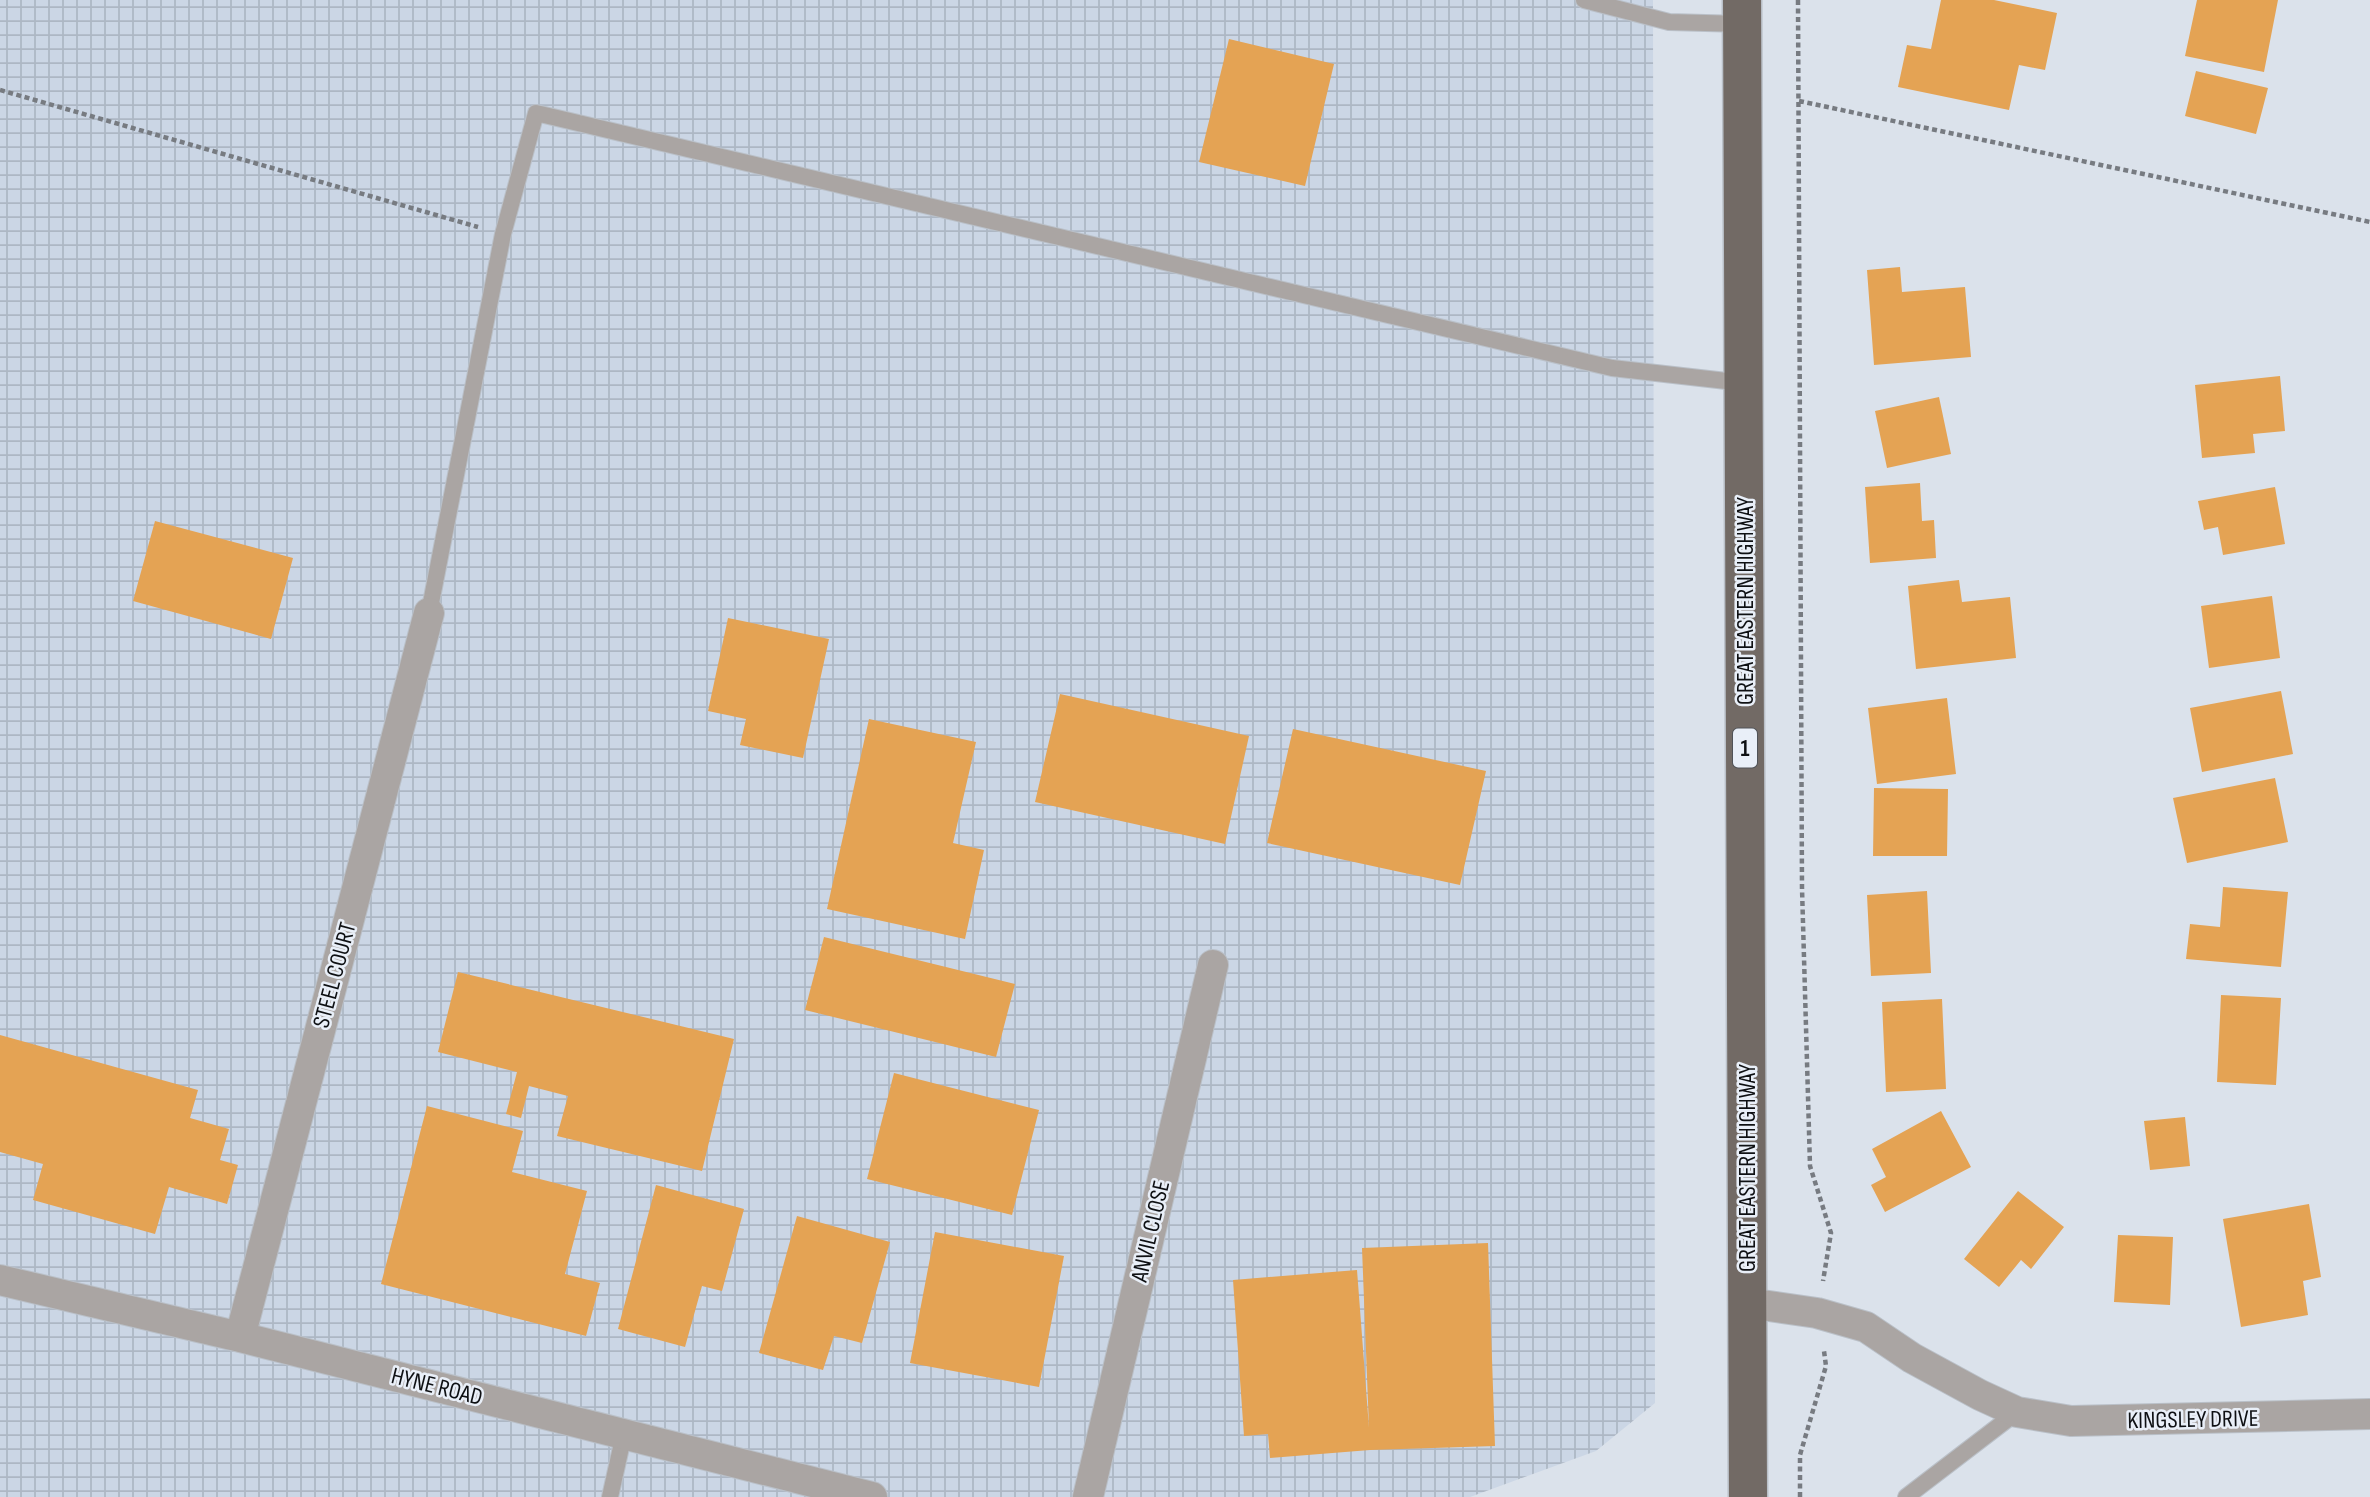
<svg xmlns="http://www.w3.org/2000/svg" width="2370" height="1497" font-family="'Sofia Sans Condensed',sans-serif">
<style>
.industrial{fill:url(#industrial-grid)}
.building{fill:#e4a354}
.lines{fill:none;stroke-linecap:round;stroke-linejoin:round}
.service-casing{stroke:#bac0c8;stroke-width:18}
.minor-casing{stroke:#bac0c8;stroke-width:32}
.trunk-casing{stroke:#bac0c8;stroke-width:41}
.path{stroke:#777b81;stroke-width:4.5;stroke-dasharray:5 3.5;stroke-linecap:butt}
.service{stroke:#aaa5a3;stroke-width:16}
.minor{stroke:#aaa5a3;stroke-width:30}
.trunk{stroke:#726a65;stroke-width:38}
.labels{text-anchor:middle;stroke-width:5;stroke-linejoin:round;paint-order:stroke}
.shield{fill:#e9eff8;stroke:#505358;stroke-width:2}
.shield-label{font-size:23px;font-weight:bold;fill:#0e1013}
.street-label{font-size:24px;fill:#0e1013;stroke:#e9eff8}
</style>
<defs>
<pattern id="industrial-grid" width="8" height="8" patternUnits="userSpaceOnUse" patternTransform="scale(1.75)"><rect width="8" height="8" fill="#cbd6e5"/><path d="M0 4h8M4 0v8" fill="none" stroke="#adb7c4"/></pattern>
</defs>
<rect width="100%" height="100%" fill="#dbe2eb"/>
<path class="industrial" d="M0,0h1653l2,1403 -59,48 -126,46h-1470z"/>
<path class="building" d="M1941,0h53l63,13 -12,57 -26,-5 -10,45 -111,-23 9,-42 24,4z
M2197,0h81l-14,72 -79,-16z
M1229,39l105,25 -29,122 -106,-24z
M2196,71l72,17 -12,46 -71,-18z
M1900,267l2,25 63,-5 6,70 -97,8 -7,-95z
M2280,376l5,55 -32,3 2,19 -53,5 -7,-73z
M1939,397l12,57 -64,14 -12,-57z
M1920,483l2,38 12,-1 2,38 -66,5 -5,-76z
M2275,487l10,57 -62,11 -5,-28 -14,3 -6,-29z
M155,521l138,37 -22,81 -138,-38z
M1959,580l3,22 48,-5 6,61 -100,11 -8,-83z
M2272,596l8,62 -71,10 -8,-62z
M728,618l101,21 -26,119 -63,-13 6,-26 -38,-8z
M2281,691l12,63 -91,18 -12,-64z
M1060,694l189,42 -24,108 -190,-42z
M1947,698l9,76 -79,10 -9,-76z
M869,719l107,23 -23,101 31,7 -19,89 -138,-30z
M1293,729l193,42 -26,114 -193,-42z
M2275,778l13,64 -101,21 -14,-65z
M1874,788l74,1 -1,67h-74z
M2223,887l65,5 -7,75 -95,-8 4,-35 30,3z
M1927,891l4,82 -60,3 -4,-81z
M824,937l191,47 -19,73 -191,-47z
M458,972l276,67 -32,132 -145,-35 11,-40 -39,-10 -8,32 -15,-4 11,-42 -79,-20z
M2221,995l60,3 -5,87 -59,-3z
M1942,999l4,90 -60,3 -4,-90z
M0,1035l198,55 -8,28 39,11 -9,31 18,5 -11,39 -58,-17 -14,47 -122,-34 10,-36 -43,-12z
M894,1073l145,37 -27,105 -145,-36z
M427,1106l96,25 -11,41 75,19 -22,83 35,9 -14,53 -205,-52z
M1941,1111l30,56 -86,45 -14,-27 15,-8 -14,-28z
M2185,1117l5,49 -40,4 -6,-49z
M656,1185l88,24 -22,82 -20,-5 -17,61 -67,-18z
M2018,1191l46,36 -33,42 -10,-9 -22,27 -35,-28z
M2309,1204l12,73 -18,4 5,34 -67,12 -18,-108z
M797,1216l93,26 -28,101 -28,-7 -11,34 -64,-17z
M935,1232l129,24 -25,131 -129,-24z
M2118,1235l55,2 -3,68 -56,-3z
M1488,1243l7,203 -125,4 -100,8 -2,-24 -24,2 -11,-156 124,-10 12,158 -7,-180z"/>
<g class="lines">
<defs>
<path id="service" d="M1584,0l85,22 73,2
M429,613l74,-379 33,-121 1076,255 132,15
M610,1497l14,-63
M1906,1497l111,-85"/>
<path id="minor" d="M0,1280l240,57 632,160
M1748,1303l69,10 49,14 46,31 68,37 37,17 54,9 299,-7
M240,1337l189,-724
M1088,1497l125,-532"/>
<path id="trunk" d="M1742,0l6,1497"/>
</defs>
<use href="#service" class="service-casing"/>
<use href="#minor" class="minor-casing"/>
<use href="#trunk" class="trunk-casing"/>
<path class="path" d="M1798,0l4,888 8,278 21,67 -8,48
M0,90l478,137
M1799,101l571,121
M1800,1497v-42l26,-89 -2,-15"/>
<use href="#service" class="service"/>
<use href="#minor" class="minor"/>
<use href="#trunk" class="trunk"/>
</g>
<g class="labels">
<rect class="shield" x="1733" y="728.5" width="24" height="39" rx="5"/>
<g class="shield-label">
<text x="1745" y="756">1</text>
</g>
<g class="street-label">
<text transform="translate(1745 601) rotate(-90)" y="8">GREAT EASTERN HIGHWAY</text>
<text transform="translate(334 975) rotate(-75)" y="8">STEEL COURT</text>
<text transform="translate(1747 1168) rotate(-90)" y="8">GREAT EASTERN HIGHWAY</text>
<text transform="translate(1150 1231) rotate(-77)" y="8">ANVIL CLOSE</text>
<text transform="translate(437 1386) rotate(14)" y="8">HYNE ROAD</text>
<text transform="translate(2193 1419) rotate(-1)" y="8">KINGSLEY DRIVE</text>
</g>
</g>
</svg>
